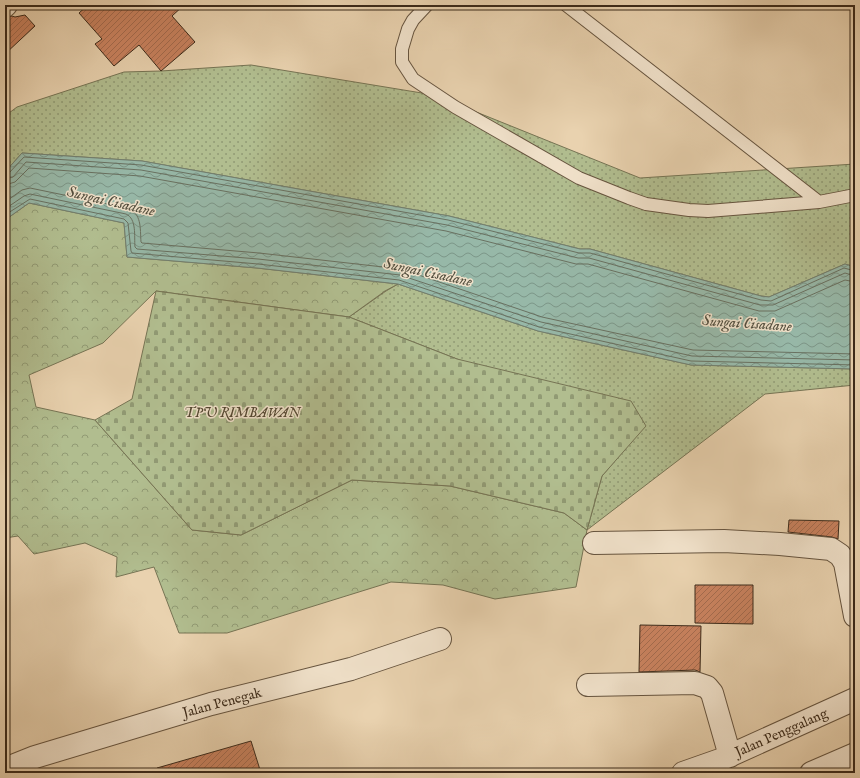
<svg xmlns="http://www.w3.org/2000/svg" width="860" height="778" font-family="'IM FELL English',serif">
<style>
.grass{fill:url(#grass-dots);stroke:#767454}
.forest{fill:url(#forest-crowns);stroke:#767454}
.cemetery{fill:url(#cemetery-stones);stroke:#767454}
.water{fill:url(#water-waves);stroke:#727f6f}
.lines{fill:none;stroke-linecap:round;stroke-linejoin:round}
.shore{stroke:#697161;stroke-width:1}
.building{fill:url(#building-hatch);stroke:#3b2a1a}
.service-casing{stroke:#66543f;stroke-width:14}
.minor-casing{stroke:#66543f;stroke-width:24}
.service{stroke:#f1e2cb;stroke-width:12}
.minor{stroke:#f1e2cb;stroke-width:22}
.labels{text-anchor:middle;stroke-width:3;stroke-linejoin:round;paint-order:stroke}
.park-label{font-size:14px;font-style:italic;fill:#534731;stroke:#f1e2cb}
.street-label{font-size:14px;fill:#3b2a1a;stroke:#f1e2cb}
.water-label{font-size:15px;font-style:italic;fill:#524e3e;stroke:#f1e2cb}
</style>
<defs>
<pattern id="grass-dots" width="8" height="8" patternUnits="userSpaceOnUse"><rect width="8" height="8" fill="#b1bd8f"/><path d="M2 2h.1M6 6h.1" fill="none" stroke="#919a74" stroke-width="1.8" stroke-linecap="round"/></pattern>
<pattern id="forest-crowns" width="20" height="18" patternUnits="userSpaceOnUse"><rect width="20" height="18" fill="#b1bd8f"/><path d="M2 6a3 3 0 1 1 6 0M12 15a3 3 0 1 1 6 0" fill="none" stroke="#919a74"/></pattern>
<pattern id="cemetery-stones" width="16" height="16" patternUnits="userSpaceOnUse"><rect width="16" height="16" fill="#b1bd8f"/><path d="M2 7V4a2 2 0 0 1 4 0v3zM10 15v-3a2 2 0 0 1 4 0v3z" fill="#919a74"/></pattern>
<pattern id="water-waves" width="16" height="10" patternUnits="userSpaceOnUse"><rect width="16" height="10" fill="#97b8a8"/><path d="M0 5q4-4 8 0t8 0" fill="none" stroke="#7c9688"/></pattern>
<pattern id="building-hatch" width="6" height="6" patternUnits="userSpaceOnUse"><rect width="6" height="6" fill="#c9825f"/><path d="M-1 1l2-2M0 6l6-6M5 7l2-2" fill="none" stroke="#a46b4e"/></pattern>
</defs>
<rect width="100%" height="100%" fill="#e9d2af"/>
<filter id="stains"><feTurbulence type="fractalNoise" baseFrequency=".005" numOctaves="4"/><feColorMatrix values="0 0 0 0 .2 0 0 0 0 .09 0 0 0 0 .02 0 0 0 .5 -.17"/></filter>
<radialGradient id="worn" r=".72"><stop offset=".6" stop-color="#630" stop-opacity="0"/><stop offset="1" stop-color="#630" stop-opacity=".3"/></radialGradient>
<path class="grass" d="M251,65l183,30 206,83 215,-14v103l-10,-3 -76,33 -8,-1 -171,-47h-10l-131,-33 -307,-55 -120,-8 -17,19v-56l12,-9 107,-35 37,-1z
M398,284l140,47 153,34 164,4v16l-90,9 -178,136 15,-54 43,-50 -188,-67 -108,-42 37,-26z"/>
<path class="forest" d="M29,203l95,20 3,34 130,11 141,16 -13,7 -36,26 -193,-26 -53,52 -74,32 7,32 59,13 97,110 49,5 111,-55 98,6 114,27 23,17 -11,57 -81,12 -52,-14 -52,-3 -164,51h-48l-25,-66 -38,10 1,-20 -32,-14 -51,11 -16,-18 -13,2v-318z"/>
<path class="cemetery" d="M156,291l193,26 108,42 174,42 15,25 -44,50 -15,54 -23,-17 -114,-27 -98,-6 -111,55 -49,-5 -97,-110 37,-21z"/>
<path class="water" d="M22,153l120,8 307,55 131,33h10l171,47 8,1 76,-33 10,3v102l-164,-4 -153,-34 -140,-47 -141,-16 -130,-11 -3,-34 -95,-20 -24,17v-48z"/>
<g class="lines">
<path class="shore" d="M5,174l4,-1 15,-16 117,8 307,55 131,33h11l171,47 10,1 73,-33 11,3
M5,179l8,-2 13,-15 115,8 306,55 131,33h11l171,47h13l72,-32 10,3
M5,185l10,-3 14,-14 111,8 306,55 130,33h12l171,47h16l70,-31 10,2
M5,202l17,-12 8,-2 97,20c15,5 13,20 14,34l1,1 117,10 142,16 141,48 151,33 162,4
M5,209l19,-13 6,-2 96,20c11,5 8,22 9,33l2,2 121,10 142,16 141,47 151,34 163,4
M5,215l25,-16 94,20 4,4 3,28 1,2 126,11 141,16 140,47 152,34 164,4"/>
</g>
<path class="building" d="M88,5h96l-12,11 23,26 -34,29 -22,-26 -25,21 -19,-22 7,-5 -23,-26z
M25,15l10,11 -30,28v-36l7,-2 3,1z
M789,520l50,1 -1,18 -6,-2 -44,-5z
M695,585h58v39l-58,-1z
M640,625l61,1 -1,46 -5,-2 -56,2z
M251,741l10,32h-103l-1,-5z"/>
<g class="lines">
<defs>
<path id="service" d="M427,5l-14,15 -5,9 -6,20v13l11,17 42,28 124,71 50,20 17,6 43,6 19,1 111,-9 36,-7
M566,5l253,197"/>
<path id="minor" d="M5,6l1,-1
M594,543l130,-2 56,3 51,5 9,6 5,8 10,53
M588,685l107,-2 12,4 5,6 18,63
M5,769l30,-12 176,-53 140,-35 89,-30
M683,773l37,-13 135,-61
M811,773l44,-19"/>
</defs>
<use href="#service" class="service-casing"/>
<use href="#minor" class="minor-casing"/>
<use href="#service" class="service"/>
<use href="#minor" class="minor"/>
</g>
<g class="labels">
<g class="park-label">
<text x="242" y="417">TPU RIMBAWAN</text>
</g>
<g class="street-label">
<text transform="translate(222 702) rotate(-15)" y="5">Jalan Penegak</text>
<text transform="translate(781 732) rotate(-24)" y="5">Jalan Penggalang</text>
</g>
<g class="water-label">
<text transform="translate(111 201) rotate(13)" y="5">Sungai Cisadane</text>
<text transform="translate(428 272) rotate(12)" y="5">Sungai Cisadane</text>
<text transform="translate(747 323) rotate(4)" y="5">Sungai Cisadane</text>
</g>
</g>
<rect width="860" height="778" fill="none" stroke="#e9d2af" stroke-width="20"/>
<rect x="6" y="6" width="848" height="766" fill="none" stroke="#3b2a1a" stroke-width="2"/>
<rect x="10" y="10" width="840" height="758" fill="none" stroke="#3b2a1a"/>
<rect width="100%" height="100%" filter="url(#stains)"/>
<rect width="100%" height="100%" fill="url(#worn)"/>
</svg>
